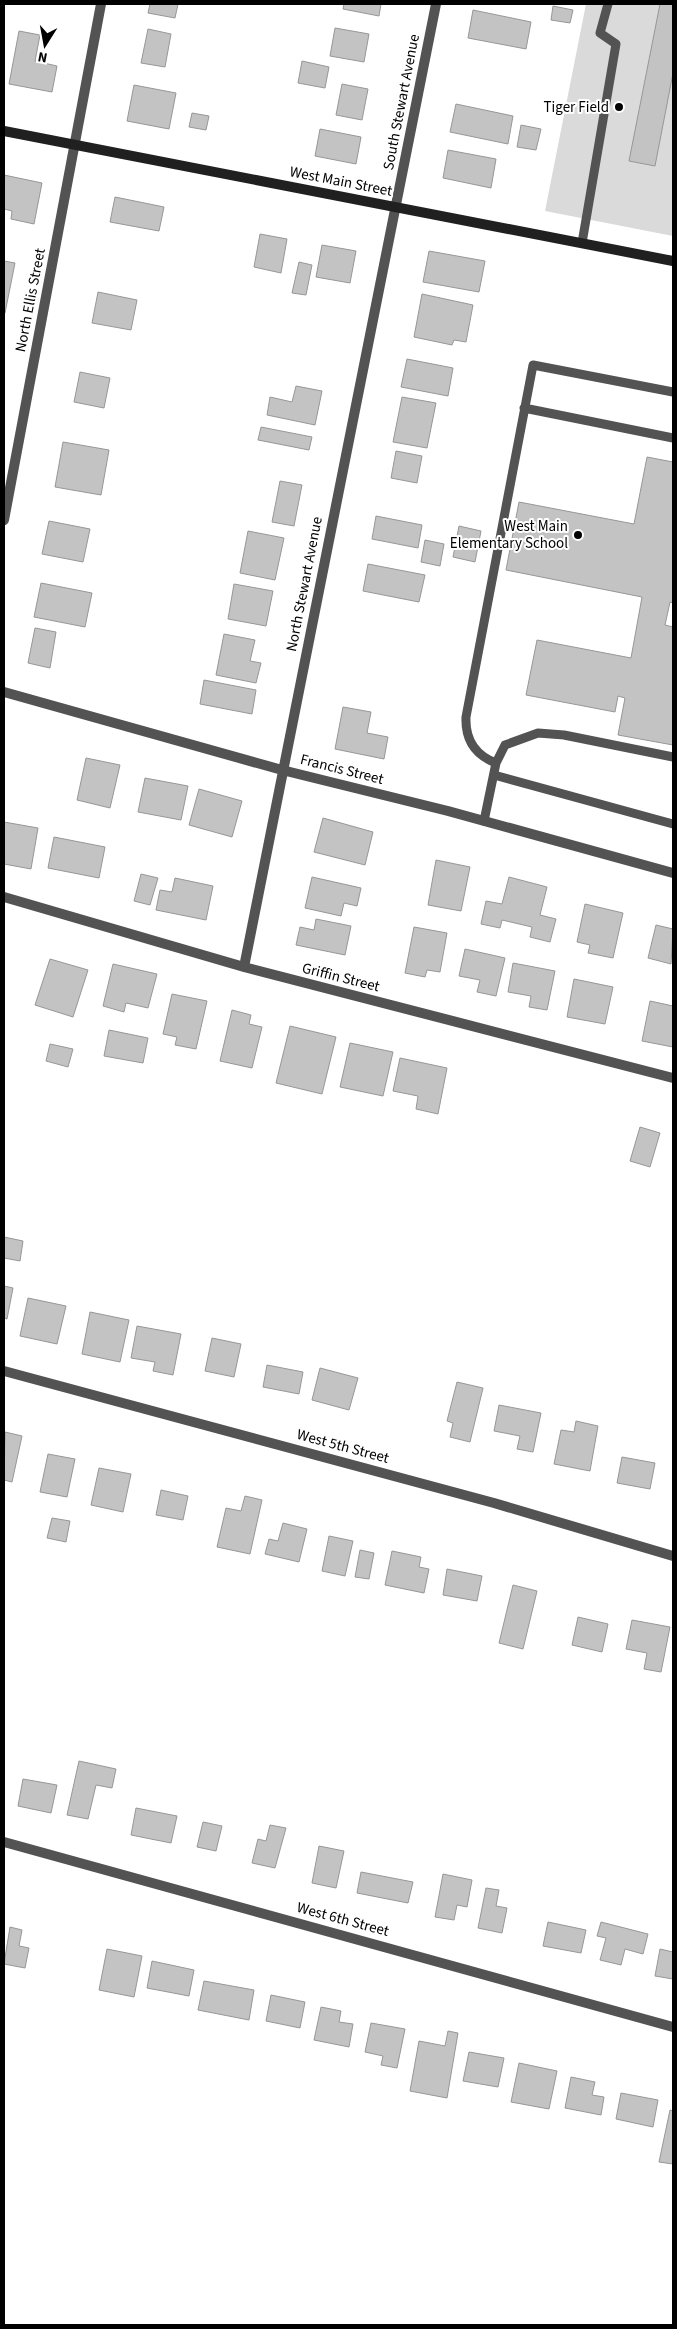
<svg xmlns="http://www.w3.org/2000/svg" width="677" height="2329" font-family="'Source Sans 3',sans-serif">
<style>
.green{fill:#dadada}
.building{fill:#c3c3c3;stroke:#979797}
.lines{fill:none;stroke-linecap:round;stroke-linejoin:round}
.service{stroke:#535353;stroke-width:9}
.minor{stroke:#535353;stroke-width:10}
.secondary{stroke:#202020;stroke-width:10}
.poi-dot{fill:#000;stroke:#fff;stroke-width:2}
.labels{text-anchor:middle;stroke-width:4;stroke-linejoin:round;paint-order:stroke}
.street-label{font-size:15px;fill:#000;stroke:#fff}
.poi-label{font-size:15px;fill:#000;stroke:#fff;text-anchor:end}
</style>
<rect width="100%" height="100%" fill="#fff"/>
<path class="green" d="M586,4h87v232l-128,-25z"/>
<path class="building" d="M150,4h28l-3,14 -27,-5z
M344,4h37l-2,12 -36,-7z
M660,4h13v69l-18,93 -26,-5z
M553,6l20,4 -3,13 -19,-3z
M473,10l58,12 -5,27 -58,-11z
M335,28l34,6 -5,28 -34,-6z
M148,29l23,5 -6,33 -24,-4z
M19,31l21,4 -5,26 22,5 -5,26 -43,-8z
M302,61l27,6 -4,21 -27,-5z
M342,84l26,5 -6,31 -26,-5z
M134,85l42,8 -7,36 -42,-8z
M456,104l57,12 -5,28 -58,-12z
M192,113l17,3 -3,14 -17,-3z
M521,125l20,4 -5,21 -19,-3z
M320,129l41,8 -5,27 -41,-8z
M448,150l48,9 -5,29 -48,-10z
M4,175l38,8 -8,41 -23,-5 1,-8 -8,-2z
M115,197l49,10 -5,24 -49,-9z
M260,234l27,5 -6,34 -27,-6z
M322,245l34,6 -6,32 -34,-6z
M429,251l56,10 -6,31 -56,-10z
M4,261l11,2 -10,50 -1,-1z
M299,262l13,3 -6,30 -14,-2z
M98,292l39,8 -6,30 -39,-7z
M422,294l51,11 -7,37 -12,-2 -2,5 -38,-8z
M407,359l46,9 -5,28 -47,-9z
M80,372l30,6 -6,30 -30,-6z
M296,386l26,5 -7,34 -48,-10 3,-18 22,5z
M402,397l34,6 -9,45 -34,-6z
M261,427l51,10 -3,13 -51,-10z
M63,442l46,8 -8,45 -46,-8z
M396,451l26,5 -5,27 -26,-5z
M647,457l26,5v141l-3,-1 -5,23 8,2v118l-55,-10 7,-37 -7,-2 -3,16 -89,-17 11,-55 94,18 11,-61 -136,-27 13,-68 115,22z
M280,481l22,4 -8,41 -22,-4z
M376,516l46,9 -4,23 -46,-9z
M49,521l41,8 -7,33 -41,-8z
M459,526l22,5 -6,31 -22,-5z
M248,531l36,7 -9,42 -35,-7z
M425,540l19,4 -4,22 -19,-4z
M368,564l57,11 -6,27 -56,-11z
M41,583l51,10 -7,34 -51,-10z
M234,584l39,7 -7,35 -38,-7z
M35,628l21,4 -6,36 -22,-5z
M224,634l31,6 -5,21 11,2 -5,20 -40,-8z
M204,680l52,10 -4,24 -52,-10z
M343,707l28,5 -4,21 21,4 -4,22 -49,-10z
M86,758l34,7 -10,43 -33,-8z
M145,778l43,8 -7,34 -43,-8z
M199,789l43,12 -10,36 -43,-12z
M323,818l50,14 -8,33 -51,-13z
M4,822l34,6 -7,41 -27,-5z
M54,837l51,10 -6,31 -51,-10z
M436,860l34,7 -9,44 -33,-6z
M141,874l17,4 -8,27 -16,-4z
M312,877l49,11 -4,18 -13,-3 -3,13 -36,-8z
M509,877l38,10 -7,28 16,4 -6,23 -20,-5 2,-10 -30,-7 -2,8 -19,-4 5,-23 16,3z
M175,878l38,8 -7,34 -50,-10 4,-20 12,2z
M585,904l38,9 -10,45 -25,-5 2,-8 -13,-3z
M316,919l35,7 -6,29 -49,-10 4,-18 14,3z
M656,925l17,4 -2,35 -23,-6z
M414,927l33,6 -7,39 -13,-2 -2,7 -20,-4z
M465,949l40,9 -9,38 -19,-4 3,-12 -21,-4z
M50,959l38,11 -15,47 -38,-12z
M513,963l42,8 -8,39 -18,-3 2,-11 -23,-4z
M113,964l44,10 -9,34 -22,-5 -2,9 -21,-6z
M574,979l39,8 -8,37 -38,-7z
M172,994l35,7 -11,48 -21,-4 2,-8 -14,-3z
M650,1001l23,5v41l-31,-6z
M232,1010l19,5 -2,9 13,3 -10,41 -32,-7z
M290,1026l46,11 -14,57 -46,-11z
M109,1030l39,8 -5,25 -39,-7z
M350,1043l43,9 -10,44 -43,-9z
M50,1044l23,5 -5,18 -22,-6z
M400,1058l47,10 -9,46 -22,-5 2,-13 -25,-5z
M640,1127l20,6 -10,34 -20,-6z
M4,1237l19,4 -3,20 -16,-3z
M4,1286l9,2 -6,31 -3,-1z
M28,1298l38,8 -9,38 -37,-8z
M90,1312l39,8 -9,42 -38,-8z
M137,1326l44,8 -8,41 -20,-4 2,-9 -24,-4z
M212,1338l29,6 -7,33 -29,-6z
M267,1365l36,7 -4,22 -36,-7z
M320,1368l38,10 -9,32 -37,-10z
M457,1382l26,6 -13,54 -20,-5 3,-14 -6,-2z
M499,1405l42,8 -8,39 -16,-3 3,-13 -26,-5z
M576,1421l22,5 -8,45 -36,-7 7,-34 13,2z
M5,1432l17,4 -10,46 -8,-2z
M48,1454l27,5 -8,38 -27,-5z
M622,1457l33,6 -5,26 -33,-6z
M99,1468l32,6 -8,38 -32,-7z
M161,1490l27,6 -5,24 -27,-5z
M245,1496l17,4 -12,54 -33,-7 9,-39 15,3z
M52,1518l18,3 -4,21 -19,-4z
M283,1523l24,6 -8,33 -34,-8 4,-15 9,2z
M329,1536l24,5 -8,35 -23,-5z
M360,1550l14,3 -5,26 -14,-2z
M392,1551l29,6 -2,10 10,2 -5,24 -39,-8z
M447,1569l35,7 -5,25 -34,-6z
M513,1585l24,6 -14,58 -24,-6z
M578,1617l30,7 -6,28 -30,-7z
M632,1620l38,7 -9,45 -17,-3 3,-16 -21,-4z
M79,1761l37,8 -4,19 -16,-3 -8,34 -21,-4z
M23,1779l34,6 -6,28 -33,-7z
M136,1808l41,8 -6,27 -40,-8z
M203,1822l19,4 -6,25 -19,-4z
M270,1825l16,3 -11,40 -23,-5 6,-24 8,2z
M319,1846l25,5 -8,37 -24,-5z
M361,1872l52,10 -5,21 -51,-10z
M443,1874l29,6 -5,27 -10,-2 -3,15 -19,-3z
M486,1888l13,2 -3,16 11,2 -5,25 -24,-5z
M548,1922l38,8 -5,23 -38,-7z
M601,1922l47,12 -5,20 -18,-5 -4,16 -21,-5 6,-22 -9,-2z
M10,1927l12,3 -3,16 10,2 -4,20 -21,-4z
M107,1949l35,7 -8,41 -35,-7z
M660,1949l13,3v27l-18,-3z
M152,1961l42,9 -5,26 -42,-8z
M204,1981l50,9 -5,30 -51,-10z
M271,1995l34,7 -5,26 -34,-7z
M321,2007l20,4 -2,11 14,2 -4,23 -35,-7z
M371,2023l34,6 -8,39 -16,-3 2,-9 -18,-4z
M448,2031l10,2 -11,65 -37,-7 9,-50 26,5z
M469,2052l35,6 -6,29 -35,-6z
M519,2063l38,8 -8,38 -38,-7z
M571,2077l24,5 -3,13 12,2 -3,18 -36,-7z
M621,2093l37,7 -5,27 -37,-8z
M670,2110l3,1v53l-14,-2z"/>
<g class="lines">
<path class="service" d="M582,243l34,-199 -16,-11 8,-29
M524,408l149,30
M496,763c-21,-8 -31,-23 -30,-46l67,-352 140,27
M494,775l179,49
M484,821l12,-58 9,-18 33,-12 26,2 109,22"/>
<path class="minor" d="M4,520l97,-516
M4,692l278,78 166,41 225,62
M4,897l240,70 429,111
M244,967l192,-963
M4,1371l490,132 179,53
M4,1842l669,185"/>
<path class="secondary" d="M4,131l669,130"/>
</g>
<g class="poi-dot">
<circle cx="619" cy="107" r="5"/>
<circle cx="578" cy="535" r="5"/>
</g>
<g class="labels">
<g class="street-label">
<text transform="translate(401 102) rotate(-79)" y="5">South Stewart Avenue</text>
<text transform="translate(341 181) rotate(11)" y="5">West Main Street</text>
<text transform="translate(30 300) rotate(-79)" y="5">North Ellis Street</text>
<text transform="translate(304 584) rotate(-79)" y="5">North Stewart Avenue</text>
<text transform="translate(342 769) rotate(14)" y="5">Francis Street</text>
<text transform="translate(341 977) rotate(14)" y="5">Griffin Street</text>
<text transform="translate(343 1446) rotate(15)" y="5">West 5th Street</text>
<text transform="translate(343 1919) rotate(15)" y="5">West 6th Street</text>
</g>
<g class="poi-label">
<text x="609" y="112">Tiger Field</text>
<text x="568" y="531">West Main<tspan x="568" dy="17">Elementary School</tspan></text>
</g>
</g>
<rect width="677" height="2329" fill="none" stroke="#000000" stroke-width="10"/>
<g transform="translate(45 45) rotate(191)" stroke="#ffffff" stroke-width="4" paint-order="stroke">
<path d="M0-4L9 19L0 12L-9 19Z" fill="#000000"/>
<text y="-8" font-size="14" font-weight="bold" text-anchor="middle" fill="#000000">N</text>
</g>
</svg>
